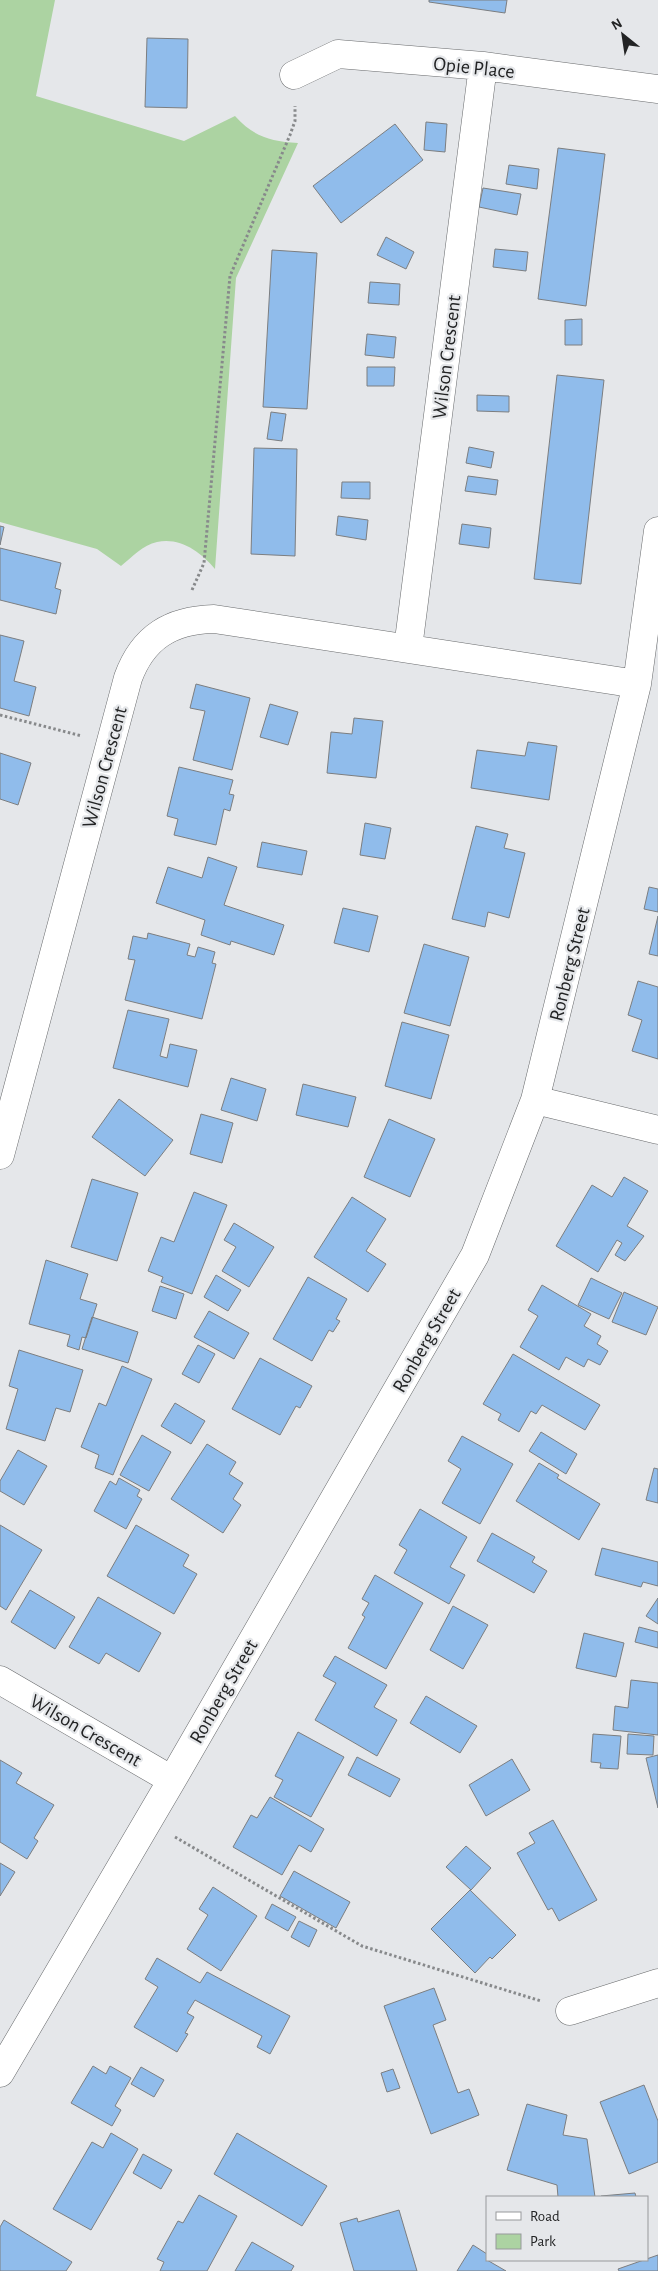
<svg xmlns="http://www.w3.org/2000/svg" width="658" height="2271" font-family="'Alegreya Sans',sans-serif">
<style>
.green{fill:#acd3a2}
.building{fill:#90bceb;stroke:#7c7e80}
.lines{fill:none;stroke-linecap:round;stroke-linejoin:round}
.street-casing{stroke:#686a6c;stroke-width:29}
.path{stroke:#87898b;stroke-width:3;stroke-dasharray:2.5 2.5;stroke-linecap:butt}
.street{stroke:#fff;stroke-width:28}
.labels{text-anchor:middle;stroke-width:4.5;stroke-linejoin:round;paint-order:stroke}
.street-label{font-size:20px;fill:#232425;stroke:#e5e7ea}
</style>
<rect width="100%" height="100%" fill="#e5e7ea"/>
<path class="green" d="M0,0h55l-19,96 148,45 51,-25c19,21 35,25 63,27l-62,135 -21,291c-14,-17 -35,-32 -58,-27 -14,3 -25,15 -36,24l-24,-17 -97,-27z"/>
<path class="building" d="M429,0h78l-2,13 -76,-11z
M147,38l41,1 -1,69 -42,-1z
M426,122l21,2 -2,28 -21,-2z
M395,124l28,36 -82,63 -28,-37z
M558,148l47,6 -19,152 -48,-7z
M509,165l30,4 -2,20 -31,-5z
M483,188l38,6 -4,21 -38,-8z
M386,237l28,15 -8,17 -29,-14z
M495,249l33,3 -2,19 -33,-4z
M272,250l45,3 -10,156 -44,-2z
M370,282l30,2 -1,21 -31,-2z
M582,319v26h-17v-25z
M367,334l29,3 -2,21 -29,-3z
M367,367h28l-1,19h-27z
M557,375l47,5 -23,204 -47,-5z
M477,395l32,1v16l-32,-1z
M271,412l15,2 -4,27 -15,-2z
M469,447l25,5 -3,16 -25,-5z
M254,448l43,1 -2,107 -44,-2z
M468,476l30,4 -2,15 -31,-4z
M342,482h28v17l-29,-1z
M338,516l30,4 -2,20 -30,-5z
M462,524l29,4 -2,20 -30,-4z
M0,526l4,1 -4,18z
M0,548l61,15 -6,25 6,2 -5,24 -56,-14z
M0,635l24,6 -10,40 22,6 -7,29 -29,-8z
M196,684l54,14 -18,72 -39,-10 12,-49 -15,-3z
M270,704l28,8 -10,33 -28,-8z
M354,718l29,3 -7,57 -49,-5 4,-41 21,2z
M528,742l29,4 -8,54 -78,-12 6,-38 48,6z
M0,753l31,10 -13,42 -18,-6z
M179,767l54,13 -4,14 5,1 -4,16 -6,-2 -8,36 -42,-10 4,-16 -11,-3z
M365,823l26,5 -6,31 -25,-4z
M476,826l32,8 -4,14 21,5 -16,65 -21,-6 -3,15 -33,-8z
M262,842l45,9 -5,24 -45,-8z
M208,857l29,10 -13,38 60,20 -10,30 -43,-14 -1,4 -29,-10 4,-15 -49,-17 12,-36 34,11z
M649,887l9,2v23l-14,-3z
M343,908l35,8 -9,36 -35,-9z
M658,916v40l-9,-2z
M148,933l42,11 -3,11 8,2 3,-10 17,5 -3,11 4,1 -14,55 -77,-19 10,-40 -7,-1 5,-23 14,3z
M424,944l45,13 -19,69 -46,-13z
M638,981l20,6v72l-26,-8 10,-31 -14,-5z
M128,1010l41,9 -9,37 7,2 3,-14 27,6 -9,37 -75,-19z
M402,1022l47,13 -18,64 -46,-13z
M231,1078l35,11 -9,32 -36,-11z
M303,1084l53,13 -8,30 -52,-12z
M119,1099l54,41 -28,36 -53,-39z
M201,1114l32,9 -11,40 -32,-9z
M389,1119l46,20 -25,58 -46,-20z
M624,1177l24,14 -21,35 17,10 -19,25 -10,-6 7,-12 -5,-3 -19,32 -42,-26 36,-61 20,12z
M92,1179l46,14 -21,68 -46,-14z
M194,1192l33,13 -35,89 -31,-12 2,-5 -15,-6 13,-34 13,5z
M352,1197l34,22 -20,32 20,13 -18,28 -54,-35z
M234,1223l40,24 -25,40 -27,-16 14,-24 -12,-7z
M46,1260l42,14 -8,25 17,5 -11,34 -4,-1 -3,13 -12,-4 3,-11 -41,-11z
M216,1275l25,15 -13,21 -24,-14z
M308,1277l39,22 -11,20 4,2 -7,11 -4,-2 -17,31 -39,-22z
M591,1278l31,15 -13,26 -31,-14z
M542,1285l49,29 -7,12 17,10 -4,8 11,7 -8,14 -12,-6 -4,8 -18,-10 -7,13 -39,-23 18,-31 -10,-6z
M160,1286l24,8 -8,25 -24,-8z
M624,1292l34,15 -12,28 -34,-13z
M209,1311l40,22 -15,26 -40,-22z
M92,1317l46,15 -10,31 -46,-14z
M198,1345l17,9 -16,29 -17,-9z
M19,1350l64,20 -13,42 -14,-4 -11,33 -39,-12 12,-40 -9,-3z
M513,1354l87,51 -15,25 -43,-25 -6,9 -5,-3 -12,21 -21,-12 3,-6 -18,-10z
M260,1358l52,28 -12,22 -4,-2 -16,29 -48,-26z
M122,1366l30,13 -39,96 -18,-7 4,-13 -18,-8 18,-44 7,3z
M175,1403l30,18 -14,23 -30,-18z
M541,1432l36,22 -11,20 -37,-23z
M142,1435l29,17 -22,39 -29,-16z
M462,1436l51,28 -33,60 -38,-21 19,-34 -13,-8z
M207,1444l29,18 -7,12 14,9 -10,16 8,6 -18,28 -52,-34z
M18,1450l29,16 -23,39 -24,-14v-10z
M539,1463l20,12 -2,3 43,26 -21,36 -63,-39z
M654,1468l4,1v34l-12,-3z
M119,1478l21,12 -3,6 5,3 -16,30 -32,-18 16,-30 6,4z
M420,1509l47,28 -17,30 15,8 -16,29 -55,-31 13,-23 -8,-5z
M0,1525l42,25 -36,60 -6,-4z
M136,1525l53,30 -6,11 14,8 -23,40 -67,-38z
M492,1533l43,24 -3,5 15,9 -13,22 -57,-32z
M602,1548l56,14v24l-15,-4 -2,5 -46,-12z
M375,1575l48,28 -37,66 -38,-21 17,-31 -3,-2 7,-12 -7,-4z
M30,1590l45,27 -20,32 -44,-27z
M98,1597l63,36 -22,39 -33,-19 -7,11 -30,-17z
M658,1598v26l-12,-8z
M453,1606l35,19 -25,44 -33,-19z
M639,1627l19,5v16l-23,-6z
M584,1633l40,10 -8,34 -40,-9z
M335,1656l52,29 -13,22 23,13 -20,36 -62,-36 21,-37 -13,-7z
M631,1680l27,3v52l-45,-5 2,-24 13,2z
M426,1696l51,30 -17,27 -50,-30z
M298,1732l46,25 -33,60 -37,-20 9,-17 -8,-4z
M593,1734l28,2 -3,33 -18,-1 1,-5 -10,-1z
M628,1734l26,2 -1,19 -26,-1z
M658,1755v53l-12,-50z
M357,1757l43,22 -10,18 -42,-22z
M512,1759l18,31 -44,26 -17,-31z
M0,1760l22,13 -6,10 38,22 -20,33 4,3 -11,18 -27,-17z
M270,1797l54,32 -13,23 -12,-7 -17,30 -49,-28 18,-32 6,3z
M553,1820l44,80 -38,21 -7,-13 -4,2 -31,-57 18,-10 -6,-10z
M466,1846l25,22 -20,22 -25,-23z
M0,1863l15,9 -15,24z
M294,1871l56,31 -14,26 -56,-32z
M213,1887l44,29 -36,55 -34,-22 21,-34 -9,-6z
M470,1890l46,45 -24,24 -2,-2 -15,16 -44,-44z
M272,1904l24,13 -8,14 -23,-13z
M299,1921l18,9 -8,17 -18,-10z
M157,1958l43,25 7,-11 83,44 -20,38 -13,-7 5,-11 -67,-36 -8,13 7,4 -9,16 3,1 -11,18 -43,-25 24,-40 -13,-8z
M434,1988l12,32 -13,5 25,68 11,-4 10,26 -48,19 -47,-128z
M93,2066l13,8 4,-8 21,12 -16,28 6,4 -9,16 -41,-23z
M141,2067l23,13 -10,17 -23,-13z
M393,2069l7,19 -13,4 -6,-19z
M644,2085l14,36v41l-29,12 -29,-72z
M527,2104l40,11 -4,20 24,4 8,58h-37l-1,-12 -50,-15z
M111,2133l27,16 -47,81 -38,-21 39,-67 11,6z
M237,2133l90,53 -25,40 -88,-52z
M143,2154l29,16 -11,19 -28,-16z
M635,2193l1,4h-35v-1z
M199,2195l38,21 -30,55h-47l4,-9 -7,-3 21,-38 5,2z
M399,2210l18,61h-63l-14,-48 17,-5 1,4z
M4,2220l68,42 -6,9h-66v-44z
M252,2242l42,24 -3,5h-56z
M473,2245l14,9v6l19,11h-49z
M658,2255v16h-39l-1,-2z"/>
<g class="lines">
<defs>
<path id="street" d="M294,75l44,-21 145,12 175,23
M408,648l75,-582
M535,1100l123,30
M0,1155l128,-477c15,-41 43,-58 86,-59l423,65
M0,1680l172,100
M570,2011l88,-28
M0,2073l172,-293 303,-525 60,-155 102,-416 21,-153"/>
</defs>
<use href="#street" class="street-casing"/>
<path class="path" d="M192,590l12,-27 26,-287 60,-141 5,-14v-15
M0,715l82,21
M175,1837l187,109 179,55"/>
<use href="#street" class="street"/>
</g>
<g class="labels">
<g class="street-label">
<text transform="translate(474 67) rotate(6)" y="7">Opie Place</text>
<text transform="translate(446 357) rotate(-83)" y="7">Wilson Crescent</text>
<text transform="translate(104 767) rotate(-75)" y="7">Wilson Crescent</text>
<text transform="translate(569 964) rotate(-76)" y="7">Ronberg Street</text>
<text transform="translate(426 1340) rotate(-60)" y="7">Ronberg Street</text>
<text transform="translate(223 1691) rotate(-60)" y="7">Ronberg Street</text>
<text transform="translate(86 1730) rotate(30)" y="7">Wilson Crescent</text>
</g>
</g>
<rect x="486" y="2196" width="162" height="65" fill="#e5e7ea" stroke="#97999b"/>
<rect x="496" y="2212" width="25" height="8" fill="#ffffff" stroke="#97999b"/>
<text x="530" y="2221" font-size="15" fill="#232425">Road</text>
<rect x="496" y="2234" width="25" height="15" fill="#acd3a2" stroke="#97999b"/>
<text x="530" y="2246" font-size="15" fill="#232425">Park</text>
<g transform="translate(623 35) rotate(330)" stroke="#e5e7ea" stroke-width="4" paint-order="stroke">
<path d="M0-4L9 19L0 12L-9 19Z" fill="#232425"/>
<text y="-8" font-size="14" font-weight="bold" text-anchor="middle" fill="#232425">N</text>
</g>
</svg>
